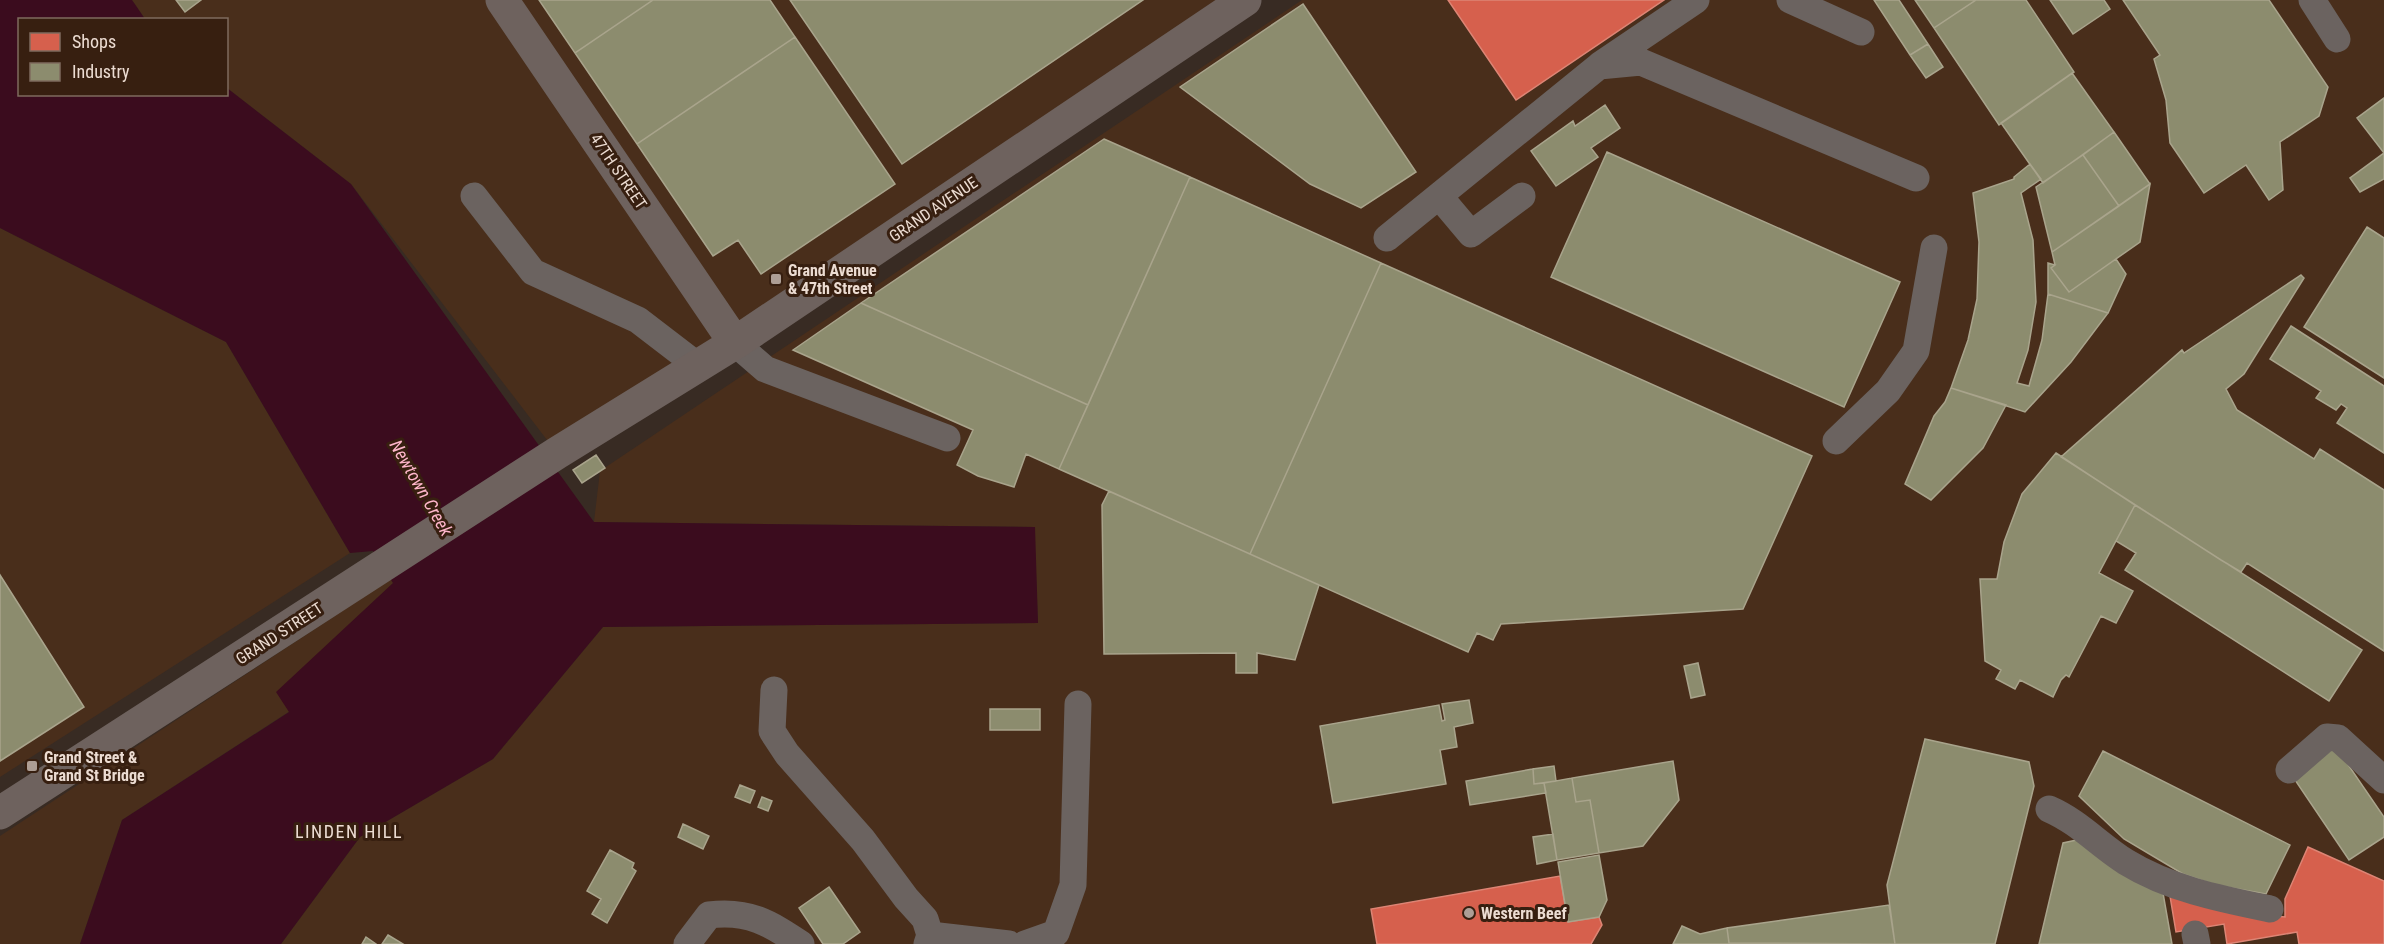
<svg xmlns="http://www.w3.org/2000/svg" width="2384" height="944" font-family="'Roboto Condensed',sans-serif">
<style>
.built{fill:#492e1b}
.water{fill:#3b0c1e}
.shops{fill:#d6604d;stroke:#dd8575;stroke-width:1.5}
.industry{fill:#8c8c6e;stroke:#a9a48c;stroke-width:1.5}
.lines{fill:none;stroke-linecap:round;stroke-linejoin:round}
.minor{stroke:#6b6360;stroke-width:27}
.major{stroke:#6e625e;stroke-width:33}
.poi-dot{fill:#ad9e95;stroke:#371f10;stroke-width:2}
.labels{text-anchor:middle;stroke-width:6;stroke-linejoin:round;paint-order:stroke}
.street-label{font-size:16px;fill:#ecdcd2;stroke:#371f10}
.poi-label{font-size:16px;font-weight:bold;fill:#ecdcd2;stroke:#371f10;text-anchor:start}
.water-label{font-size:18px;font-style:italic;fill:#feb6cb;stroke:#371f10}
.neighbourhood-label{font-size:18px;letter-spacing:1.5px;fill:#ecdcd2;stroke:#371f10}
</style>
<rect width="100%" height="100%" fill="#382b23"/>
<path class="built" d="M132,0h1110l-685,453 -206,-269 -124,-96 -1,-68 -81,-1z
M1302,0h1082v944h-2103l79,-107 133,-78 110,-132 435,-4 -4,-96 -440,-5 6,-51z
M0,228l226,114 124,211 -350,224z
M391,579l2,4 -103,128 -168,109 -42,124h-80v-108z"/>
<path class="water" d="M0,0h132l13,19 -125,1v74h206l1,-6 124,96 243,338 441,5 3,96 -435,4 -110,132 -133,78 -79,107h-201l42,-124 167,-108 -13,-20 117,-109 -20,-32 -23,2 -124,-211 -226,-114z"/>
<path class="shops" d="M1448,0h216l-148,100z
M2308,847l76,34v63h-85l-2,-12 -70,12 -3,-20 -48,8 -6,-36 65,16 50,5v-18z
M1560,876l8,46 31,-5 3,8 -11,19h-214l-6,-35z"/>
<path class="industry" d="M176,0h25l-16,12z
M539,0h114l-78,53z
M653,0h117l25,37 -158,107 -62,-91z
M790,0h353l-241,164z
M1874,0h25l29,44 -18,11z
M1915,0h61l-42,28z
M1976,0h50l48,72 -75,53 -65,-97z
M2050,0h54l6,9 -37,25z
M2123,0h146l59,87 -9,29 -39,26 3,48 -14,10 -23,-35 -42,28 -34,-50 -4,-43 -12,-41 6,-4z
M1303,4l113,168 -55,36 -51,-24 -130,-97z
M795,37l100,147 -134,90 -23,-34 -25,16 -76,-112z
M1928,44l15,23 -17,11 -16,-23z
M2072,73l42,59 -71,51 -42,-60z
M2384,98v55l-27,-35z
M1605,105l15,23 -29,20 7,9 -42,29 -25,-35 42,-30 2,5z
M2114,132l36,52 -31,22 -36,-51z
M1104,139l86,38 -102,228 -227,-102z
M1607,152l293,130 -56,125 -293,-130z
M2384,153v26l-24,13 -10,-14z
M2083,155l36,51 -67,46 -16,-65z
M2030,164l11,15 -20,14 12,47 3,62 -8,48 -11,33 12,3 13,-46 6,-46 60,19 -37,49 -46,50 -74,-24 17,-48 9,-41 2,-57 -6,-49 41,-14v-2z
M1190,177l191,86 -131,291 -191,-85z
M2150,184l-10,58 -71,50 -18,-24 4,-3 -3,-13z
M2367,227l17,11v140l-80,-51z
M2116,259l10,15 -18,39 -60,-19v-31l7,2 -4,3 18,24z
M1381,263l431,193 -69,153 -242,15 -8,16 -16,-7 -9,19 -218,-98z
M2301,275l3,3 -60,96 -18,15 11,21 77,49 6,-10 64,41v161l-137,-88 -6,9 -20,-12 -160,-103 121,-107 2,3z
M861,303l227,102 -29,64 -33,-15 -12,33 -36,-11 -21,-11 16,-35 -180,-80z
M2291,326l93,60v67l-47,-30 10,-15 -6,-4 -5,6 -20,-12 5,-7 -51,-32z
M1951,388l55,17 -23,43 -52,52 -26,-16 29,-68 11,-14z
M2056,453l79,52 -36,68 34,18 -17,32 -15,-7 -32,61 -3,-2 -5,5 -8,17 -33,-17 -5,9 -19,-10 5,-9 -16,-9 -5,-82h17l7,-37 18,-48z
M596,455l9,13 -23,15 -9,-13z
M1109,491l210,94 -24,75 -38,-7v20h-21v-20l-132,1 -2,-149z
M2135,505l227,145 -33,51 -204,-131 11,-17 -20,-12z
M0,575l84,132 -84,54z
M1698,663l7,32 -14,3 -7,-32z
M1469,700l4,23 -19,4 3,20 -17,3 6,34 -113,19 -13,-77 119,-21 3,16 3,-1 -3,-16z
M990,709h50v21h-50z
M1925,739l104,23 5,24 -39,158h-100l-8,-59z
M2336,747l48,70v20l-35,23 -56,-83z
M2103,751l187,94 -24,49 -51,-9 -32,-11 -59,-35 -45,-43z
M1673,761l6,39 -36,46 -44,7 -9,-53 -14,2 -4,-24z
M1554,766l2,15 -22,3 -1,-15z
M1533,769l1,15 10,-1 2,10 -76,12 -4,-24z
M1572,778l4,24 14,-2 9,53 -42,7 -13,-77z
M740,785l15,6 -5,12 -15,-6z
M762,797l10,4 -4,10 -10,-4z
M683,824l26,12 -6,13 -25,-12z
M1553,834l4,26 -20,4 -4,-27z
M2081,839l82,54 9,51h-133l24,-101z
M610,850l24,13 -2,5 4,3 -29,52 -15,-9 9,-15 -14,-8z
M1599,855l8,45 -8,17 -31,5 -10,-60z
M829,887l31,45 -17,12h-20l-24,-36z
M1889,905l6,39 -166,-1 -2,-15z
M1682,926l18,8 27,-6 2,15 8,1h-64z
M388,935l15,9h-21z
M366,937l10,7h-14z"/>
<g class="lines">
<path class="minor" d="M1790,0l71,32
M2312,0l25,39
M1600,65l96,-65
M474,196l59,76 105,48 60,46
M1439,196l32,38 51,-38
M1387,238l212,-172 42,-4 275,116
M735,343l30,26 182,69
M1836,441l52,-50 28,-40 18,-103
M774,690l-2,41 15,23 76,86 43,58 19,21 5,16 -3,9
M2289,770l38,-33 11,1 46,42
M2049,809c30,13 50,36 77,53 44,27 95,37 144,47
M2195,934l2,10
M930,935l79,9
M687,944l22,-29c40,-5 60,8 92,29
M1025,944l31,-11 17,-48 5,-181"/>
<path class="major" d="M502,0l233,343
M0,813l557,-360 178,-110 510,-343"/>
</g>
<g class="poi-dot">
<rect x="770" y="273" width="12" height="12" rx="3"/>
<rect x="26" y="760" width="12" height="12" rx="3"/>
<circle cx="1469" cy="913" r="6"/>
</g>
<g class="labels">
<g class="street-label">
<text transform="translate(619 171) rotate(56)" y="6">47TH STREET</text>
<text transform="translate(933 209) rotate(-34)" y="6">GRAND AVENUE</text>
<text transform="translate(279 633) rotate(-33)" y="6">GRAND STREET</text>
</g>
<g class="poi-label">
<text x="788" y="276">Grand Avenue<tspan x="788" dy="18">&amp; 47th Street</tspan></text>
<text x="44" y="763">Grand Street &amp;<tspan x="44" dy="18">Grand St Bridge</tspan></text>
<text x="1481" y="919">Western Beef</text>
</g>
<g class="water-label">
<text transform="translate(421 488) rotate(60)" y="6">Newtown Creek</text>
</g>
<g class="neighbourhood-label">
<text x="349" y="838">LINDEN HILL</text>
</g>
</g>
<rect x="18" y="18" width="210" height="78" fill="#371f10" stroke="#7f6b5e" stroke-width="1.5"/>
<rect x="30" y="33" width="30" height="18" fill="#d6604d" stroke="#7f6b5e" stroke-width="1.5"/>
<text x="72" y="48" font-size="18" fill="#ecdcd2">Shops</text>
<rect x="30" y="63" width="30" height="18" fill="#8c8c6e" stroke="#7f6b5e" stroke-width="1.5"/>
<text x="72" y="78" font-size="18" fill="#ecdcd2">Industry</text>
</svg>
